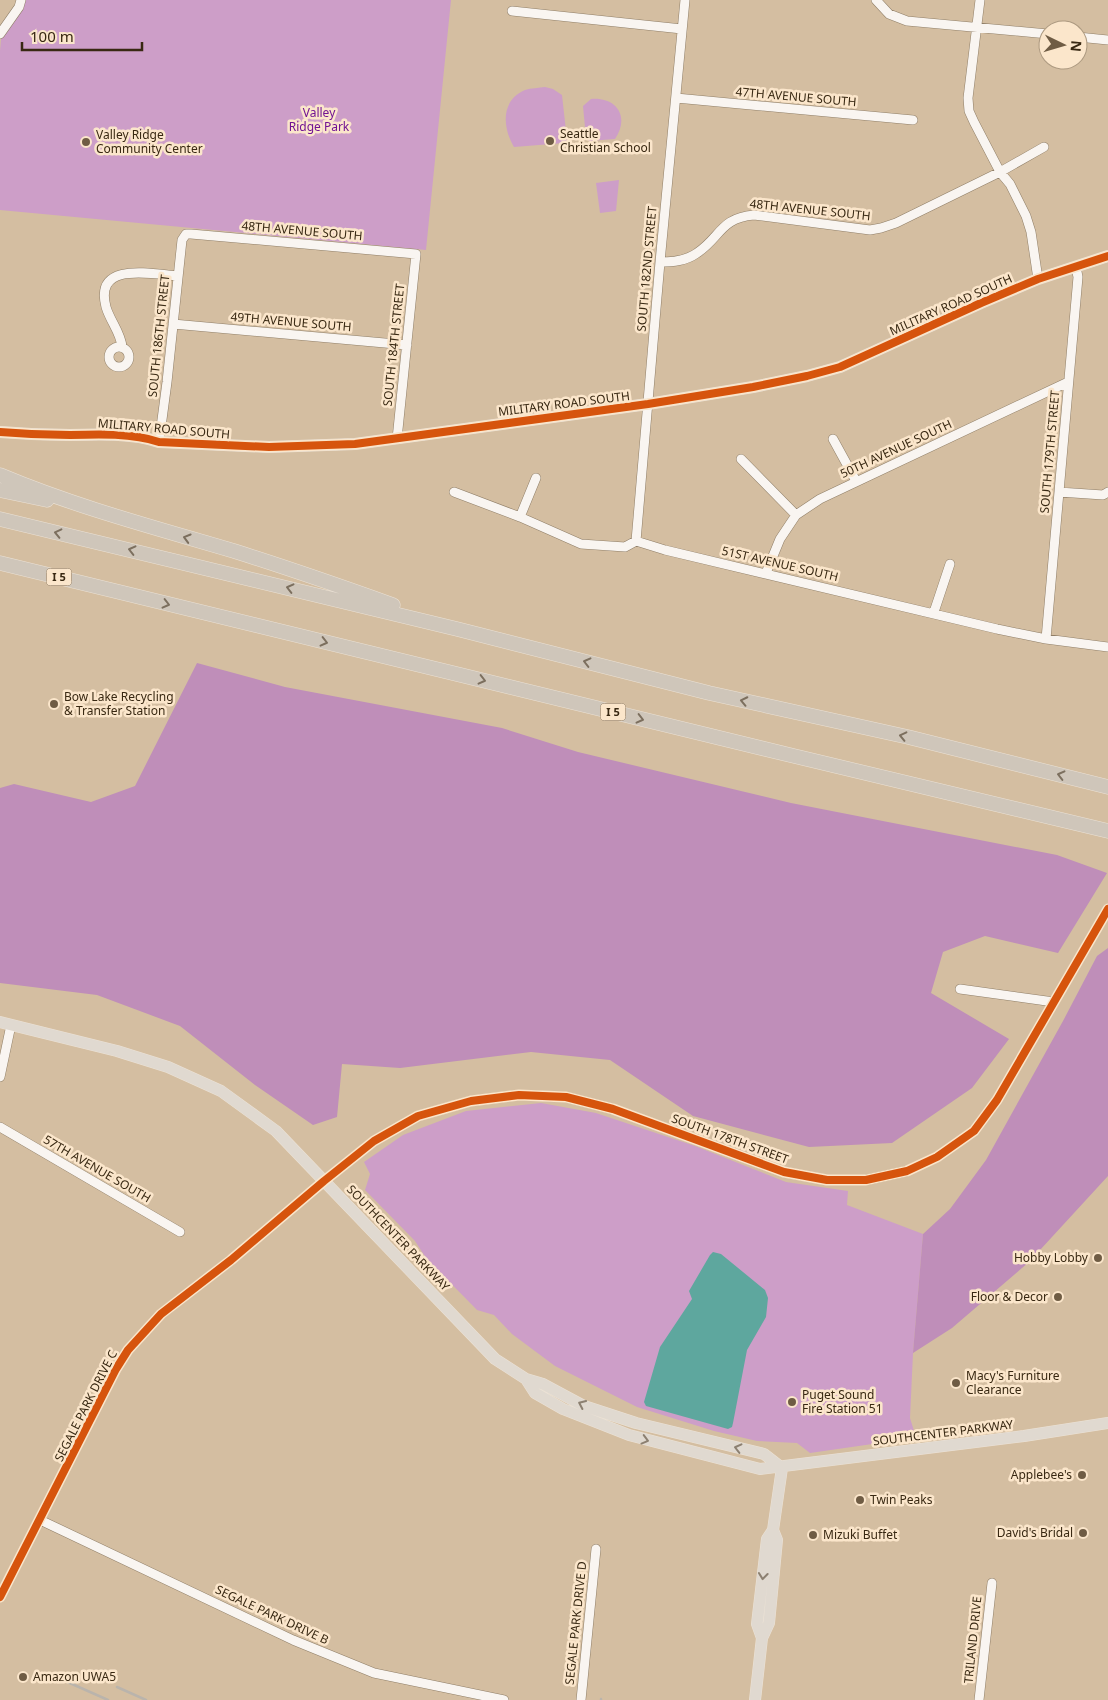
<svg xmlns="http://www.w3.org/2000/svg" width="1108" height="1700" font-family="'Noto Sans',sans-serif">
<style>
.green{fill:#cd9ec8}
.forest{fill:#bf8eb9}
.water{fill:#5ea79e}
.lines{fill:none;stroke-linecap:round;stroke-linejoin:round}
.minor-casing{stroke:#8f7e67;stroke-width:10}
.major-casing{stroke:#ece2d5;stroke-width:12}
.highway-casing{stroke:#ece2d5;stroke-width:15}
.minor{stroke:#f9f5f1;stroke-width:9}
.major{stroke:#e0d9d0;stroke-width:11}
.highway{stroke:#cfc6ba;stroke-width:14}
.rail{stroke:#bab4ac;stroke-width:2.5}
.cycleway-casing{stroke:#fbe6cb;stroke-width:11}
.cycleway{stroke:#d6540d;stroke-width:8}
.oneway{stroke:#7c6f5e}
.oneway2{stroke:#8c8071}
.poi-dot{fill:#6f5c44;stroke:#fbe6cb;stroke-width:2}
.labels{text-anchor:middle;stroke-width:5;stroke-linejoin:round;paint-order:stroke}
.shield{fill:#fbe6cb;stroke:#72614a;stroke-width:1}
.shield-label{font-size:11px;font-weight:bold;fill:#382812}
.street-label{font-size:12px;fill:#382812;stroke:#fbe6cb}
.park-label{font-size:12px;fill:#711293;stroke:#fbe6cb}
.poi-label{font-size:12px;fill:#382812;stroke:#fbe6cb;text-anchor:start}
</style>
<rect width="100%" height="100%" fill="#d4bea1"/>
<path class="green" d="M26,0h425l-25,250 -426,-40v-159l1,-12z
M545,87l8,2 9,6 5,45 -3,3 -50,4c-12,-20 -13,-47 11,-57 6,-2 14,-2 20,-3z
M591,99c26,-2 39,18 24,40l-26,2 -3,-3 -3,-32z
M619,180l-3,31 -16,2 -4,-30z
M541,1103l55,10 99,33 91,36 62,9 -1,14 76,29 -10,119 -3,65 4,13v7l-104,15 -13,-10 -40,-2 -43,-10 -77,-24 -82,-41 -43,-32 -18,-19 -17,-5 -51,-52 -11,-17 -50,-51 5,-16 -6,-12 39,-27 63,-24z"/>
<path class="forest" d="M197,663l88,24 217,41 76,24 213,51 266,52 50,18 -49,80 -73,-17 -42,16 -12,41 78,46 -37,49 -80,55 -83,4 -116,-31 -83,-56 -79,-8 -131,16 -58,-4 -5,53 -24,8 -58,-40 -75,-59 -83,-31 -97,-12v-195l14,-4 77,18 44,-16z
M1108,948v228l-79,86 -77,66 -39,25 10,-119 27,-25 36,-49 77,-139 34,-65z"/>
<path class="water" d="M713,1252l8,2 44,36 3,8 -2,19 -19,33 -14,73 -1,4 -4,2 -82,-23 -2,-4 16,-55 32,-48 -3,-8 21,-36z"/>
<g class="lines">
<defs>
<path id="minor" d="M876,0l13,14 18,7 141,13
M980,0l-12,98 1,13 5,11 26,50 10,12 16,32 5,16 7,47
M512,11l170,18
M0,34l19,-27 2,-7
M1078,37l30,3
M676,98l237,22
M660,262c13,0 26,-1 37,-9 24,-16 23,-35 57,-38l116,15 11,-2 15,-5 104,-51 44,-25
M173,324l234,21
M109 357a10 10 0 1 1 20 0a10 10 0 1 1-20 0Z
M122,347c-1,-14 -12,-26 -16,-40 -12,-46 45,-33 72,-31
M833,439l23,42
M159,442l8,-60 15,-142 4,-6h5l225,20 -19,185
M741,459l55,56
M454,492l66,25 61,27 44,3 11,-6 29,9 332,79 49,10 62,8
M1059,492l44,3 5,-3
M520,517l16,-39
M636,541l24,-279 25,-262
M766,573l14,-34 16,-24 24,-16 248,-117
M934,612l16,-48
M1046,639l32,-362 -2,-10
M960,989l94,13
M0,1077l11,-52
M0,1127l180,105
M40,1520l253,120 81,33 130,27
M0,1597l116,-228 12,-19 33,-36 70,-54 93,-79 50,-40 44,-25 53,-15 48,-6 47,2 47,12 171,63 43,8h39l41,-9 30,-14 37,-26 23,-31 111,-191
M581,1700l15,-151
M979,1700l13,-117"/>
<path id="major" d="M0,432c23,2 47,3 70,3 28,-1 63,-2 89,7l110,5 86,-3 293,-40 105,-17 54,-11 33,-9 141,-64 57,-24 70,-23
M0,1022l117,29 51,16 53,24 55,40 219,228 31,20 17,5 41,22 52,17 128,31 18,14
M526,1379l9,14 28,16 66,26 131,34 264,-33 84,-13
M762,1638l-5,-14 10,-85 6,-9
M755,1700l7,-62 7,-15 8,-83 -4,-10 9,-62"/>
<path id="highway" d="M0,475c76,32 156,53 234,76 54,17 106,35 159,54
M0,490l47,10
M0,519l457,110 252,64 199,44 200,50
M0,563l794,193 314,75"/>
</defs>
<use href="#minor" class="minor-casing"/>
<use href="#major" class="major-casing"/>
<use href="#highway" class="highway-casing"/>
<use href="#minor" class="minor"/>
<use href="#major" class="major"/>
<use href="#highway" class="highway"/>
<path class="rail" d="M63,1680l45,20
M117,1687l29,13
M601,1700v-1"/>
<defs>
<path id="cycleway" d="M0,432c23,2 47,3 70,3 28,-1 63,-2 89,7l110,5 86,-3 293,-40 105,-17 54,-11 33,-9 141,-64 57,-24 70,-23
M0,1597l116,-228 12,-19 33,-36 70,-54 93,-79 50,-40 44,-25 53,-15 48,-6 47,2 47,12 171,63 43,8h39l41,-9 30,-14 37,-26 23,-31 111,-191"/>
</defs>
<use href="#cycleway" class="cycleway-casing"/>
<use href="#cycleway" class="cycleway"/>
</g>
<defs><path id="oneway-chevron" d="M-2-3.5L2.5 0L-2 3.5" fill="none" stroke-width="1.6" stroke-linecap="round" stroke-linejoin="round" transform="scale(1.25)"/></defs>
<g class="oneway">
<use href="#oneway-chevron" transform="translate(58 533) rotate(-167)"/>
<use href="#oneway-chevron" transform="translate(187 538) rotate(-164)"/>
<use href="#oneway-chevron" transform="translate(132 550) rotate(-166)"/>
<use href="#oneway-chevron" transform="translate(290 588) rotate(-166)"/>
<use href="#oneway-chevron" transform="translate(166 604) rotate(14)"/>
<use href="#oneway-chevron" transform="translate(324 642) rotate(14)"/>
<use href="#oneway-chevron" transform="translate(587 662) rotate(-166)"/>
<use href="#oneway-chevron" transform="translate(482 680) rotate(14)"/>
<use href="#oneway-chevron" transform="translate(744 701) rotate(-168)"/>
<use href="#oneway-chevron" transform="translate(640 719) rotate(14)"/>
<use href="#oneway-chevron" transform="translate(903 736) rotate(-167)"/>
<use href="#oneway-chevron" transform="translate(1061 775) rotate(-166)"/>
</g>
<g class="oneway2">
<use href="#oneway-chevron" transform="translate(582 1404) rotate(-155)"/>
<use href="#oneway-chevron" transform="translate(645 1440) rotate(15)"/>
<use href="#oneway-chevron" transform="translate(738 1448) rotate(-166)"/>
<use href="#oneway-chevron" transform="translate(763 1576) rotate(96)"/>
</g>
<g class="poi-dot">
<circle cx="550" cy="141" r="5"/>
<circle cx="86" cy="142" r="5"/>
<circle cx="54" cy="704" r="5"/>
<circle cx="1098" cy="1258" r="5"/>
<circle cx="1058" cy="1297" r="5"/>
<circle cx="956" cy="1383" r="5"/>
<circle cx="792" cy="1402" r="5"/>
<circle cx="1082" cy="1475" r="5"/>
<circle cx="860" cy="1500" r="5"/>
<circle cx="1083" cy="1533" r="5"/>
<circle cx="813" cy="1535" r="5"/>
<circle cx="23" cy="1677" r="5"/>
</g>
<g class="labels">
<g class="shield">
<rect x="46.5" y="568.5" width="25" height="17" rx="4"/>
<rect x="600.5" y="703.5" width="25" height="17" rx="4"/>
</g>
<g class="shield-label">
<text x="59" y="581">I 5</text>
<text x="613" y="716">I 5</text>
</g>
<g class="street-label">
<text transform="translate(796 97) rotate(5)" y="4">47TH AVENUE SOUTH</text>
<text transform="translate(810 210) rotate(6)" y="4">48TH AVENUE SOUTH</text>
<text transform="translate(302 231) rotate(5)" y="4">48TH AVENUE SOUTH</text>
<text transform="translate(647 269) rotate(-85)" y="4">SOUTH 182ND STREET</text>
<text transform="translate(951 305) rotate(-24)" y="4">MILITARY ROAD SOUTH</text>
<text transform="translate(291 322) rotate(5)" y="4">49TH AVENUE SOUTH</text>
<text transform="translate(159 336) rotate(-84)" y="4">SOUTH 186TH STREET</text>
<text transform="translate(394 345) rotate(-84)" y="4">SOUTH 184TH STREET</text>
<text transform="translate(564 404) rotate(-7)" y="4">MILITARY ROAD SOUTH</text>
<text transform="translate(164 429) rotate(5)" y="4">MILITARY ROAD SOUTH</text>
<text transform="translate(896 449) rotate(-25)" y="4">50TH AVENUE SOUTH</text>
<text transform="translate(1050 452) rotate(-85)" y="4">SOUTH 179TH STREET</text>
<text transform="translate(780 564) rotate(13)" y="4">51ST AVENUE SOUTH</text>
<text transform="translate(730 1139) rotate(20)" y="4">SOUTH 178TH STREET</text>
<text transform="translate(97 1169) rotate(30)" y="4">57TH AVENUE SOUTH</text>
<text transform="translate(398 1238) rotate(46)" y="4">SOUTHCENTER PARKWAY</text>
<text transform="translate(86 1406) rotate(-63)" y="4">SEGALE PARK DRIVE C</text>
<text transform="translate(943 1433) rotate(-7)" y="4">SOUTHCENTER PARKWAY</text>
<text transform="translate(272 1615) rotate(25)" y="4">SEGALE PARK DRIVE B</text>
<text transform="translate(576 1623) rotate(-84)" y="4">SEGALE PARK DRIVE D</text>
<text transform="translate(973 1640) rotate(-84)" y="4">TRILAND DRIVE</text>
</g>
<g class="park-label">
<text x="319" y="117">Valley<tspan x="319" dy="14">Ridge Park</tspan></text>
</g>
<g class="poi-label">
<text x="560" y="138">Seattle<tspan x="560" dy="14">Christian School</tspan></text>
<text x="96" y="139">Valley Ridge<tspan x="96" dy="14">Community Center</tspan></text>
<text x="64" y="701">Bow Lake Recycling<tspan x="64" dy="14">&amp; Transfer Station</tspan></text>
<text x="1088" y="1262" text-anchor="end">Hobby Lobby</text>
<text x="1048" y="1301" text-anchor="end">Floor &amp; Decor</text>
<text x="966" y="1380">Macy's Furniture<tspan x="966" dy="14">Clearance</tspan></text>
<text x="802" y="1399">Puget Sound<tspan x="802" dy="14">Fire Station 51</tspan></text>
<text x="1072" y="1479" text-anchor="end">Applebee's</text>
<text x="870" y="1504">Twin Peaks</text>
<text x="1073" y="1537" text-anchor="end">David's Bridal</text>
<text x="823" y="1539">Mizuki Buffet</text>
<text x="33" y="1681">Amazon UWA5</text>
</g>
</g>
<g transform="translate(1063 45) rotate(95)"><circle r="24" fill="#fbe6cb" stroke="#ad9a81"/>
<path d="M0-4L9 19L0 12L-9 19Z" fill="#6f5c44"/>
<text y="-8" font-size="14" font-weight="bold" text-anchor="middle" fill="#382812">N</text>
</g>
<path d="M22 42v8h120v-8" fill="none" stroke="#382812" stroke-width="2.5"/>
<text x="30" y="42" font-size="15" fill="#382812" stroke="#fbe6cb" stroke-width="4" paint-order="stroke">100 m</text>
</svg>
